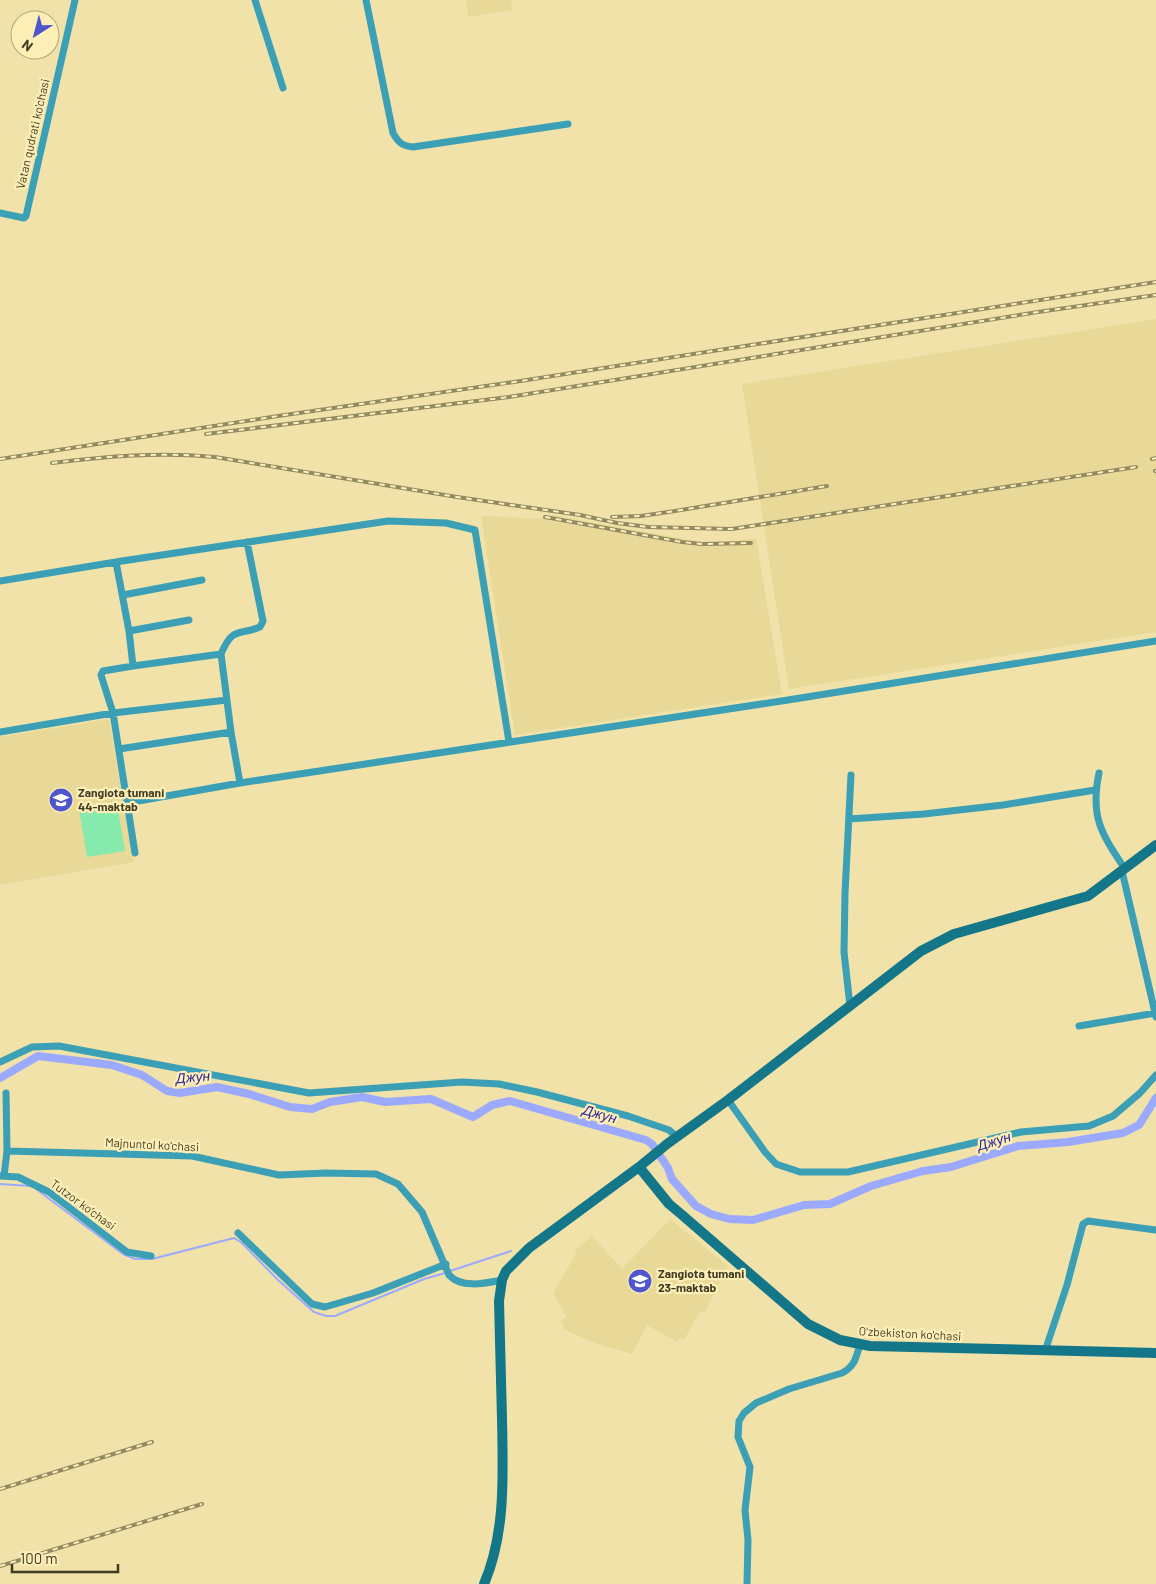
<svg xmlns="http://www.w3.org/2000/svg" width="1156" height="1584" font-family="Barlow,sans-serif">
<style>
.built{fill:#e9d998}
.green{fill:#86eaad}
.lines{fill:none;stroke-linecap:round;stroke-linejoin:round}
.stream{stroke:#9baaff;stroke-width:2}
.canal{stroke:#9baaff;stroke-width:8}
.street{stroke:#3b9fb5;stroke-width:7}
.secondary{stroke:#147689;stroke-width:10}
.rail-casing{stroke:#938a63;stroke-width:4}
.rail{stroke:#fdefb6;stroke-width:2;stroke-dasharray:5.5;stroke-linecap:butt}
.labels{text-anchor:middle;stroke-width:4.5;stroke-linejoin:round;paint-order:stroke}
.street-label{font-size:12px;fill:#413b24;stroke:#fdefb6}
.poi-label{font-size:12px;font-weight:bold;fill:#413b24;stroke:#fdefb6;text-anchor:start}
.water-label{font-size:14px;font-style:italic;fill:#2f279f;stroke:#fdefb6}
</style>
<rect width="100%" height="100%" fill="#f0e2a9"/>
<path class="built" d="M466,0h45l1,10 -44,7z
M1156,319v313l-367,57 -47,-305z
M552,515l160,29 44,-6 26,156 -267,41 -34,-219 69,3z
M109,719l25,143 -134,23v-148z
M670,1219l58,47 -23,46 -5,-1 -16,29 -4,-3 -3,5 -30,-17 -15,29 -35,-10 -32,-14 -4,-9 5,-5 -13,-23 23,-39 -1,-3 17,-15 30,33z"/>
<path class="green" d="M117,804l8,47 -38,6 -8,-47z"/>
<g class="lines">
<path class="stream" d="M0,1184l30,2
M36,1189l87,65 12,5h17l82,-21 8,5 36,37 36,32 12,4h9l89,-37 21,-6
M450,1271l61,-20"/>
<path class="canal" d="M0,1078l38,-22 74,9 30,10 25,16 13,2 37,-6 32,7 41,13 22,2 18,-7 32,-5 23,5 46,-3 42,18 19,-12 18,-4 136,39 6,4 16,24 4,11 24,27 15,8 18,5 24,1 51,-15 26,-1 41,-18 52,-15 28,-4 67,-21 50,-4 55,-9 16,-8 17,-27"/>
<path class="street" d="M255,0l28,88
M366,0l27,133c5,9 9,13 20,14l155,-23
M0,213l24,5 2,-2 49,-216
M116,562l13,69 4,35 -30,5 -2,4 12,38 22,140
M0,581l122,-20 266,-40 58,2 29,7 34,212
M123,595l79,-15
M129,631l60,-11
M221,654l10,78 9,51
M133,666l88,-12c12,-28 17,-18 39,-27l3,-6 -16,-79
M0,732l113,-19 114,-13
M119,749l112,-17
M1099,773c-9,44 2,60 26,96
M127,803l113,-20 548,-83 368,-59
M849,819l75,-5 79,-9 92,-15
M1122,871l34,146
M850,1006l-6,-54 1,-59 6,-118
M1079,1026l77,-13
M0,1062l32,-15 27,-1 250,47 153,-11 37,2 38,8 91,24 41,14 8,7
M6,1093l1,58
M728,1100l37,52 11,12 24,8h48l173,-40 68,-6 24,-10 27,-23 16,-18
M0,1176l18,1 31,15 78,60 24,4
M4,1176l3,-25 185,5 87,19 47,-2 50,1 22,10 24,28 27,63c13,14 37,8 53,5
M238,1233l74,71 13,3 48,-14 73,-29
M1045,1351l22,-66 16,-61 5,-3 68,9
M747,1584l1,-44 -3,-30 5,-43 -12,-30 1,-16 5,-8 12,-10 33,-14 53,-16c13,-7 14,-15 18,-29"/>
<path class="secondary" d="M639,1167l30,37 12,10 127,110 32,16 30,6 286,7
M484,1584c22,-51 19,-110 18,-165 -1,-39 -2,-79 -3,-118l3,-21 4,-9 23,-23 110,-81 28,-23 61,-44 193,-149 33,-17 134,-38 68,-51"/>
<defs>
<path id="rail" d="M206,434l303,-37 529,-85 118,-17
M0,459l278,-43 236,-34 642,-100
M1152,459l4,-1
M52,463c56,-7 107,-11 163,-6l242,40 123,18 37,8 31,4 84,2 404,-62
M1155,471h1
M545,517l137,25 20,2 49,-1
M612,517l29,-1 34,-5 152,-25
M0,1489l152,-47
M0,1566l202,-62"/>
</defs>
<use href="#rail" class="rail-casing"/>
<use href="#rail" class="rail"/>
</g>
<defs>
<symbol id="school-disc" viewBox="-11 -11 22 22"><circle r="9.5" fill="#4f55cc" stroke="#fdefb6"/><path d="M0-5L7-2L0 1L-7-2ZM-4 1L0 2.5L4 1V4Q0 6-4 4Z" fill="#fff"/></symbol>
</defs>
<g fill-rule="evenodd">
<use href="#school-disc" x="47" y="786" width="28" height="28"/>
<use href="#school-disc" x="626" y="1267" width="28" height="28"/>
</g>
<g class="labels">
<g class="street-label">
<text transform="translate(33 134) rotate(-77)" y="4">Vatan qudrati ko'chasi</text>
<text transform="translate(152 1145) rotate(3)" y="4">Majnuntol ko‘chasi</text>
<text transform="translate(83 1205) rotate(36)" y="4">Tutzor ko‘chasi</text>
<text transform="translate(910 1334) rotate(3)" y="4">O'zbekiston ko'chasi</text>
</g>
<g class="poi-label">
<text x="78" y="797">Zangiota tumani<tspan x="78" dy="14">44-maktab</tspan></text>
<text x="658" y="1278">Zangiota tumani<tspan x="658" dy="14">23-maktab</tspan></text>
</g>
<g class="water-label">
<text transform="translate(193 1077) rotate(-5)" y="5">Джун</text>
<text transform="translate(600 1114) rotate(16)" y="5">Джун</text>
<text transform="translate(994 1141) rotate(-17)" y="5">Джун</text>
</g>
</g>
<g transform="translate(35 35) rotate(216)"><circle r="24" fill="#fdefb6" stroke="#b2a77c"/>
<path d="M0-4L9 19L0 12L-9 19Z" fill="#4f55cc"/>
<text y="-8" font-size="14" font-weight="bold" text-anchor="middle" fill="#413b24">N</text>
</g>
<path d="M12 1564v8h106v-8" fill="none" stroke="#413b24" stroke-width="2.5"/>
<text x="20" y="1564" font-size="15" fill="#413b24" stroke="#fdefb6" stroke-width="4" paint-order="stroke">100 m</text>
</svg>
